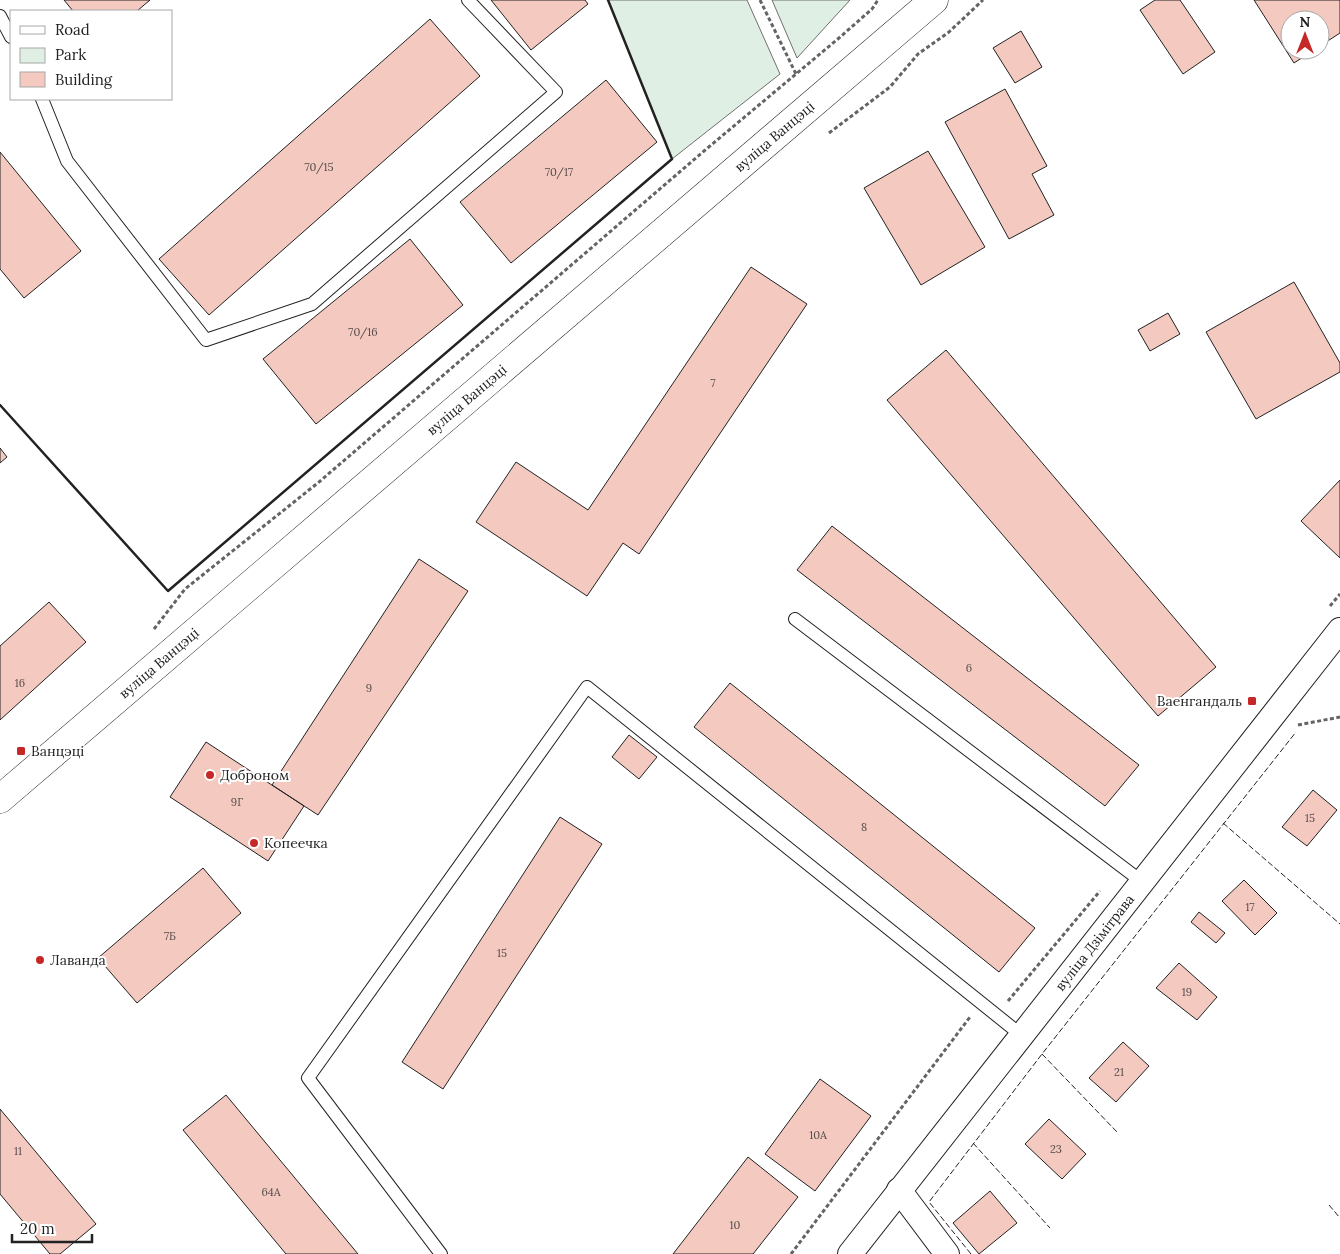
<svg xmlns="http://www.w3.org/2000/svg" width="1340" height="1254" font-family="Lora,serif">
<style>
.green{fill:#e0efe3;stroke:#6f6f6f}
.building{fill:#f3c9c0;stroke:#222}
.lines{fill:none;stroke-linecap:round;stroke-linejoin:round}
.service-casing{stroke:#222;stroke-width:14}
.minor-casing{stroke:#222;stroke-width:26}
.secondary-casing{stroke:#222;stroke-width:29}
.path{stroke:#646464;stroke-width:3;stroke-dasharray:4 2.5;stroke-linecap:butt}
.service{stroke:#fff;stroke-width:12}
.minor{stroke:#fff;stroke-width:24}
.secondary{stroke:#fff;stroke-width:28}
.fence{stroke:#222;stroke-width:1;stroke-dasharray:6 2.5;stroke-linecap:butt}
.wall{stroke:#222;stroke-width:2.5}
.poi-dot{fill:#c62828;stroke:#fff;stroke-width:2}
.labels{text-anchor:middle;stroke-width:4;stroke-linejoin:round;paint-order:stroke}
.number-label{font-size:11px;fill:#564c4a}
.street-label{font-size:14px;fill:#222;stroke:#fff}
.poi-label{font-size:14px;fill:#222;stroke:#fff;text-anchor:start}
</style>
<rect width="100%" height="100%" fill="#fff"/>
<path class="green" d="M608,0h139l33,74 -108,85z
M772,0h78l-53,58z"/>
<path class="building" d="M64,0h86l-13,11h-64z
M491,0h94l3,4 -57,46z
M1155,0h25l35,52 -32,22 -43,-64z
M1254,0h86v33l-20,13v-26h-30v30h24l-20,13z
M430,19l50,57 -271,239 -50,-56z
M1021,31l21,36 -27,16 -22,-35z
M606,80l51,62 -146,121 -51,-61z
M1005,89l42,77 -15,8 22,41 -45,24 -64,-117z
M928,151l57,96 -64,38 -57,-97z
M0,152l81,99 -57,47 -24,-29z
M410,239l53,66 -147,119 -53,-65z
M751,267l56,37 -168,250 -16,-11 -36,53 -111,-74 40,-60 72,48z
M1294,282l46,81v9l-84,47 -50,-87z
M1168,313l12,21 -30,17 -12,-21z
M946,350l270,317 -58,49 -271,-316z
M0,448l7,9 -7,6z
M1340,480v78l-39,-37z
M832,526l307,239 -34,41 -308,-236z
M419,559l49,32 -150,224 -46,-30z
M49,602l37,40 -86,78v-74z
M730,683l305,245 -36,44 -305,-245z
M629,735l28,22 -18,22 -27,-22z
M206,742l98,64 -36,55 -98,-64z
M1313,790l24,20 -30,36 -25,-19z
M560,817l42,27 -159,245 -41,-27z
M203,868l38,45 -104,90 -39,-45z
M1244,880l33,33 -22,22 -33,-34z
M1199,912l26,21 -9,10 -25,-21z
M1179,963l38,34 -20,23 -41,-32z
M1123,1042l26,24 -33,36 -27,-24z
M820,1079l51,37 -56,75 -50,-37z
M226,1095l132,159h-72l-103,-124z
M0,1109l96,115 -36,30h-10l-50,-60z
M1049,1119l37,35 -24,25 -37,-35z
M748,1157l50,40 -45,57h-80z
M990,1191l27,32 -38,31 -26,-31z"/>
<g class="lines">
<defs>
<path id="service" d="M0,16l11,21
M42,99l25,62 139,179 106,-36 244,-212 -88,-92
M795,619l346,262
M441,1254l-133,-176 279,-391 433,347"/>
<g id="minor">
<path d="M899,1190l48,64"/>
<path id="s1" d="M850,1254l490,-624"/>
</g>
<g id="secondary">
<path id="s2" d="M0,799l934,-799"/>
</g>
</defs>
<use href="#service" class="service-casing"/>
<use href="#minor" class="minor-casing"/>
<use href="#secondary" class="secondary-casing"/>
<path class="path" d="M760,0l36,74
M829,133l61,-46 28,-33 31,-22 34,-32
M1330,606l10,-12
M154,629l31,-40 134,-107 385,-331 135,-113 33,-29 6,-9
M1298,725l42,-8
M1008,1001l92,-110
M791,1254l179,-237"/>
<use href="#service" class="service"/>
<use href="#minor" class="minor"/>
<use href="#secondary" class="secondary"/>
<path class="fence" d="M1223,823l117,101
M1042,1054l75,78
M973,1143l77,85
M1329,1205l11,13
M971,1254l-42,-52 113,-148 254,-322"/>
<path class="wall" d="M0,405l168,186 504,-432 -64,-159"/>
</g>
<g class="poi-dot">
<rect x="1247" y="696" width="10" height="10" rx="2.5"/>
<rect x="16" y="746" width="10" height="10" rx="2.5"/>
<circle cx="210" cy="775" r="5"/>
<circle cx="254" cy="843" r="5"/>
<circle cx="40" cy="960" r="5"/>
</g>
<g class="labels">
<g class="number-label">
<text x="319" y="171">70/15</text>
<text x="559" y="176">70/17</text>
<text x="363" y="336">70/16</text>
<text x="713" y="387">7</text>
<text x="969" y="672">6</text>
<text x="20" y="687">16</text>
<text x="369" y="692">9</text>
<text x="237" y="806">9Г</text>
<text x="1310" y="822">15</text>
<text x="864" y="831">8</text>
<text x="1250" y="911">17</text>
<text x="170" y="940">7Б</text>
<text x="502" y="957">15</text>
<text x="1187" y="996">19</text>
<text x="1119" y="1076">21</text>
<text x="818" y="1139">10А</text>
<text x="1056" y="1153">23</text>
<text x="18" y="1155">11</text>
<text x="271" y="1196">64А</text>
<text x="735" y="1229">10</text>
</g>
<g class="street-label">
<text dy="5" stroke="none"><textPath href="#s2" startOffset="1019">вуліца Ванцэці</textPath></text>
<text dy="5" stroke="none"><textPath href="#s2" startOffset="614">вуліца Ванцэці</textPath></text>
<text dy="5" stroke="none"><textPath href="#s2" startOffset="209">вуліца Ванцэці</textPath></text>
<text dy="5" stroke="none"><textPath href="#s1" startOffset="396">вуліца Дзімітрава</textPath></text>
</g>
<g class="poi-label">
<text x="1242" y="706" text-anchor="end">Ваенгандаль</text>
<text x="31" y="756">Ванцэці</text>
<text x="220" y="780">Доброном</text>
<text x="264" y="848">Копеечка</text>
<text x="50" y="965">Лаванда</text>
</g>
</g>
<rect x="10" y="10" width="162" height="90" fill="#ffffff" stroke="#a7a7a7"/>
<rect x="20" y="26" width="25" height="8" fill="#ffffff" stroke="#a7a7a7"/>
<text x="55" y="35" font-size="15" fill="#222222">Road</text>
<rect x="20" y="48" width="25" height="15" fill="#e0efe3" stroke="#a7a7a7"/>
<text x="55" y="60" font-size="15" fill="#222222">Park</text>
<rect x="20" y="72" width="25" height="15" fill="#f3c9c0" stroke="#a7a7a7"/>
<text x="55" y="85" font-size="15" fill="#222222">Building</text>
<g transform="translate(1305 35)"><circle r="24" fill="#ffffff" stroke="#a7a7a7"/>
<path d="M0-4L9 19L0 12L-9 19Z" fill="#c62828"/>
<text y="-8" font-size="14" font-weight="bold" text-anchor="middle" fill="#222222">N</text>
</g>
<path d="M12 1234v8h80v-8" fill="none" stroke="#222222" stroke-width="2.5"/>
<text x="20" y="1234" font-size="15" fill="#222222" stroke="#ffffff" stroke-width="4" paint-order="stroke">20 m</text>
</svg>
